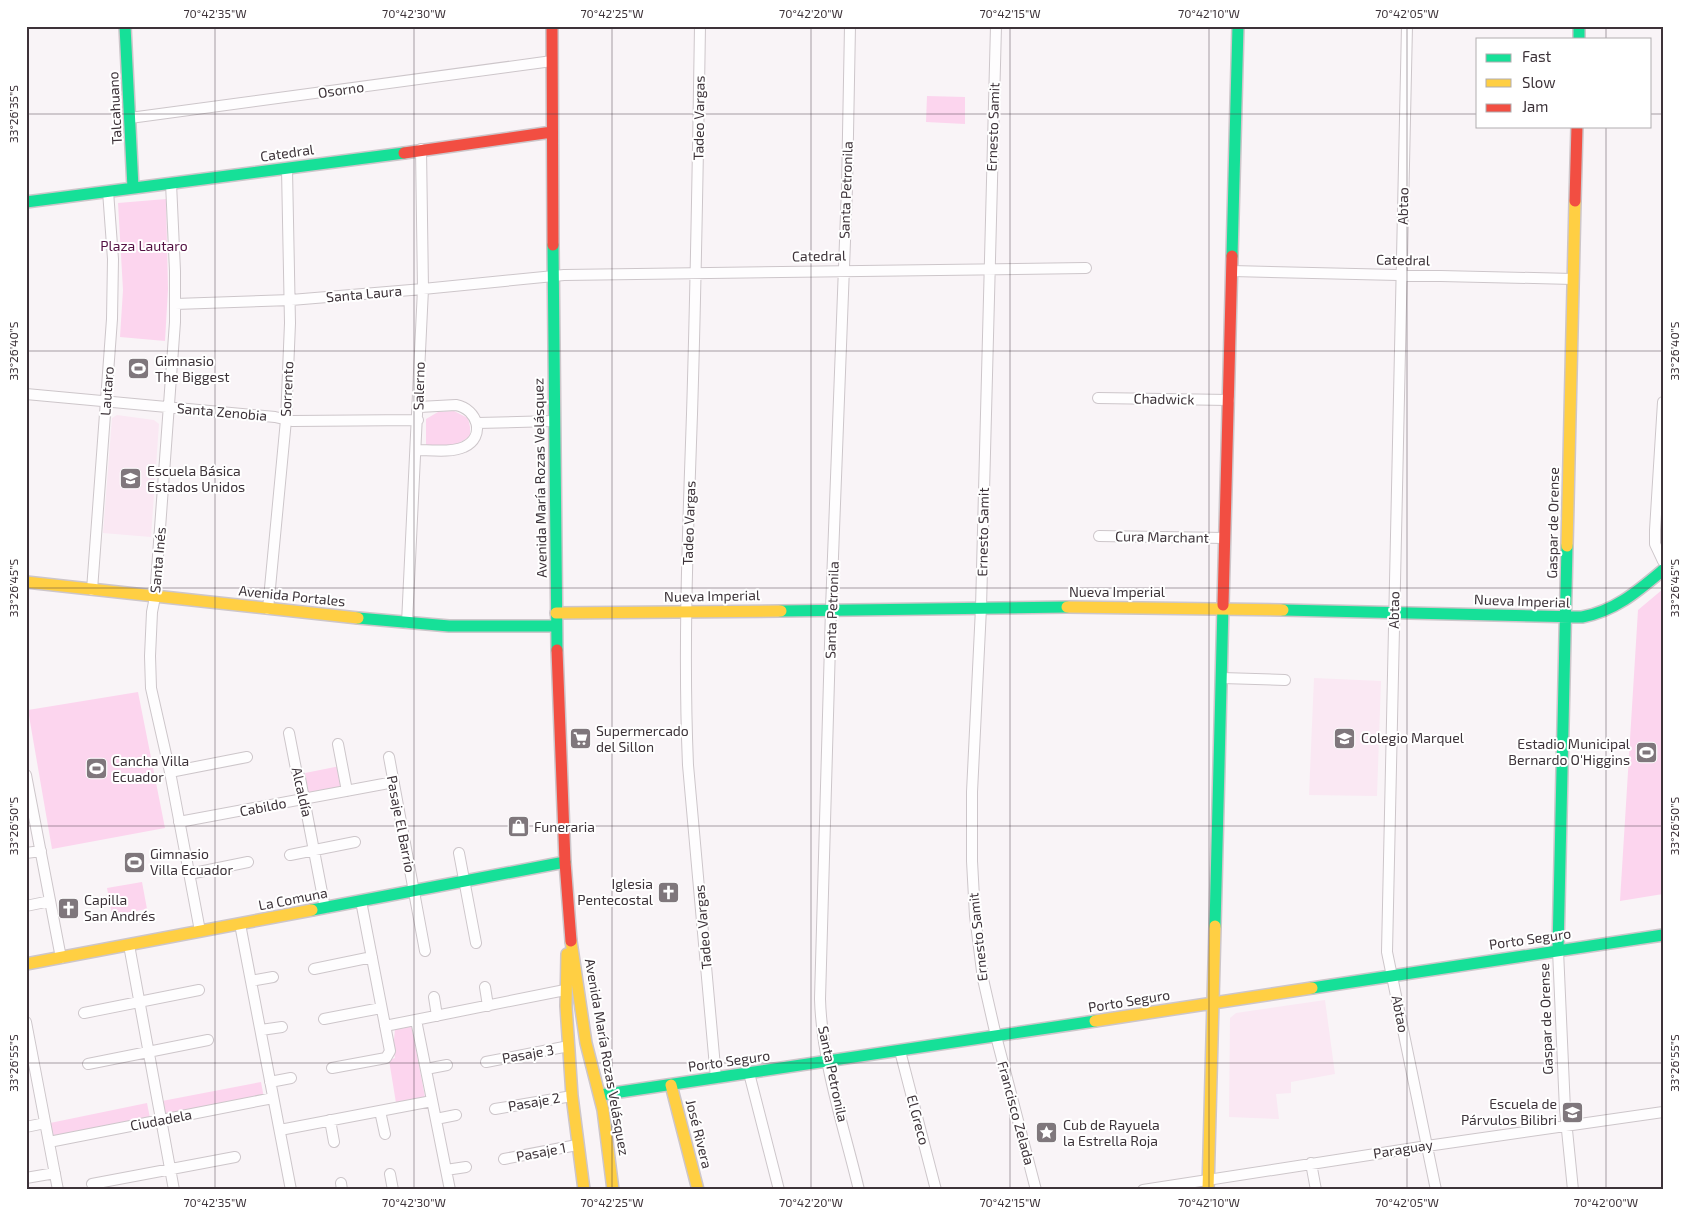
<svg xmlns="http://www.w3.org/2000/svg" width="1689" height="1216" font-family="'Exo 2',sans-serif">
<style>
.built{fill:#fae8f3}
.green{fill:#fcd5ee}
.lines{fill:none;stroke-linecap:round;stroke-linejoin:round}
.street-casing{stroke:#cdc6ca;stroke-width:12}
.fast-casing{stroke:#cdc6ca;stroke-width:14}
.slow-casing{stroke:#cdc6ca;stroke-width:14}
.jam-casing{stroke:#cdc6ca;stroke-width:14}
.street{stroke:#fefdfe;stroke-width:10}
.fast{stroke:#16e098;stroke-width:11}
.slow{stroke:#ffcf43;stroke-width:11}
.jam{stroke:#f24e42;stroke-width:11}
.ticks{fill:none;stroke:#3d3339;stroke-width:1;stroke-opacity:0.45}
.labels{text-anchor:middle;stroke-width:4;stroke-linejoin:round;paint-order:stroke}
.street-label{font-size:14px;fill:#3d3339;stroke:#fff}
.park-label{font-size:14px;fill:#531042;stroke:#fff}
.poi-label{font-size:14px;fill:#3d3339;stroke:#fff;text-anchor:start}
.neatline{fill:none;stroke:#3d3339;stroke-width:2}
.ticks-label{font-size:12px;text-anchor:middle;fill:#3d3339}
</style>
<rect width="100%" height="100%" fill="#f9f4f7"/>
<path class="built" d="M117,415l37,5 5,4 -8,113 -48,-4 9,-115z
M1314,678l67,3 -4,115 -68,-1z
M1325,1000l10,74 -44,8v11l-15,1 3,25 -50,-2 1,-99 6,-5z"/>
<path class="green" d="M927,96l38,1v27l-39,-2z
M166,199l2,90 -3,52 -45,-4 3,-47 -5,-87z
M454,411l14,7 2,9v9c-16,12 -25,13 -44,9v-26l12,-7z
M1663,589v305l-43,7 18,-291z
M138,692l27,136 -113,21 -24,-139z
M340,766l4,22 -35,6 -4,-21z
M142,882l5,27 -35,6 -5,-27z
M411,1024l14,73 -29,6 -7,-43 6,-2 -2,-8 2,-21z
M261,1082l3,16 -99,18 -3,-15z
M147,1103l3,15 -97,20 -3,-15z"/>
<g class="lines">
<defs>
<path id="street" d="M700,26c-2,130 -4,259 -8,388 -4,117 -9,234 -4,351l28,313
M850,26l-3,162 -16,421 -11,390c2,65 24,128 39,191
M996,26l-15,582 -9,184v69l3,55 8,63 13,57 40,154
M1407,26l-20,926 49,238
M130,118l422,-57
M171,183l4,88v51l-20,275 -3,15 -2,44 1,32 19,84 30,159
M1232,271l341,8
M175,304l116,-4 132,-11 141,-14 522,-7
M26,394l249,23 17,4 126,-1
M1098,398l131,2
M1663,402l-8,128v14l8,17
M477,423l77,-2
M416,450c13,0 36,3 48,-3 22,-10 14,-38 -8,-42l-37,2
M1099,536l126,2
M92,590l20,-271 1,-60 -5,-68
M268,609l18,-189 4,-97 -3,-154
M407,623l16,-334 -2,-140
M1222,678l63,2
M289,733l7,36 4,9 25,130
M338,744l9,47
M389,757l36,194
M170,772l77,-15
M26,775l35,183
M179,822l215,-40
M26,853l15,-2
M459,853l17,90
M290,855l65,-13
M189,874l59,-12
M26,906l24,-5
M240,924l51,266
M129,945l45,245
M1558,950l7,160 8,80
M314,969l58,-12
M251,981l22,-4
M485,987l3,19
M434,997l3,19
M84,1013l115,-23
M324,1019l57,-11
M416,1020l34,170
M26,1022l32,168
M385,1026l180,-36
M261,1030l21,-3
M900,1051l36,139
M486,1062l83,-16
M88,1064l120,-24
M332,1068l54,-10 4,-7 -29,-150
M426,1069l21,-4
M749,1073l30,117
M270,1082l21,-4
M495,1109l77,-13
M380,1111l5,23
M436,1119l20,-4
M330,1120l4,22
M26,1127l19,-4
M280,1130l152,-29
M49,1142l224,-44
M504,1159l73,-14
M1311,1163l5,27
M446,1170l20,-3
M390,1174l3,16
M26,1178l29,-5
M341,1183l1,7
M92,1184l143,-27
M1143,1190l284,-44 236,-34"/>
<path id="fast" d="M125,26l8,162
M1579,26v13
M26,202l378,-49
M553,245l4,405
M1232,256l6,-230
M1283,610l299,7c33,-6 56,-26 81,-47
M781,611l286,-4
M358,618l91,8h107
M312,910l253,-48
M1215,926l8,-321
M1558,950l9,-404
M1312,988l351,-53
M600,1095l495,-74"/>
<path id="slow" d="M1567,546l8,-345
M26,582l332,36
M1067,607l216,3
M556,613l225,-2
M571,941l15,102 17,67 10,80
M567,954l-1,52 6,90 12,94
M26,964l286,-54
M1095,1021l217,-33
M671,1085l27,105
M1208,1190l7,-264"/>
<path id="jam" d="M552,26l1,219
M404,153l148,-21
M1575,201l2,-75
M1223,605l9,-349
M557,650l8,212 6,79"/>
</defs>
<use href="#street" class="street-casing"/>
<use href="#fast" class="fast-casing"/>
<use href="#slow" class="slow-casing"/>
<use href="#jam" class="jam-casing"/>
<use href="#street" class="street"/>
<use href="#fast" class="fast"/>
<use href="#slow" class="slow"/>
<use href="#jam" class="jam"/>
</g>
<path class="ticks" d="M215,26v1164M414,26v1164M612,26v1164M811,26v1164M1010,26v1164M1209,26v1164M1407,26v1164M1606,26v13M26,114h1452M1650,114h13M1606,126v1064M26,351h1637M26,588h1637M26,826h1637M26,1063h1637"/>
<defs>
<symbol id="stadium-square" viewBox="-11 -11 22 22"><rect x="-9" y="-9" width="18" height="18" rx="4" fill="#7f777c" stroke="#fff"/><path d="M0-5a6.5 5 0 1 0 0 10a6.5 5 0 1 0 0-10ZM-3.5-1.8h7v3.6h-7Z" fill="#fff"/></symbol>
<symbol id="school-square" viewBox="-11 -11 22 22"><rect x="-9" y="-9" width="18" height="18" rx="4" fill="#7f777c" stroke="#fff"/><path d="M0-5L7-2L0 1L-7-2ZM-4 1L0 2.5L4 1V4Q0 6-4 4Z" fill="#fff"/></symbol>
<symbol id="supermarket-square" viewBox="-11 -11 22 22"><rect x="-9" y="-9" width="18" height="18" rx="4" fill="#7f777c" stroke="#fff"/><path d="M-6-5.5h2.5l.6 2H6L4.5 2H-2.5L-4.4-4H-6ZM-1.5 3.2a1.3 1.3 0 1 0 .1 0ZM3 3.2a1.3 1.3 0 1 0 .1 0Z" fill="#fff"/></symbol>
<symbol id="shop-square" viewBox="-11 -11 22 22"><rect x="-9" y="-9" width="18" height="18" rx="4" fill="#7f777c" stroke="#fff"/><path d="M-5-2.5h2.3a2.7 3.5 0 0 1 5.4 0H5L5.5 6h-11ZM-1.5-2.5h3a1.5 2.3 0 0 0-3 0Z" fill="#fff"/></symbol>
<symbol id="church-square" viewBox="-11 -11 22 22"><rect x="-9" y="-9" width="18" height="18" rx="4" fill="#7f777c" stroke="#fff"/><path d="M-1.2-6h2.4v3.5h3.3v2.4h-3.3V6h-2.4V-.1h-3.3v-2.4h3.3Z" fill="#fff"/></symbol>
<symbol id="sight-square" viewBox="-11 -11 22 22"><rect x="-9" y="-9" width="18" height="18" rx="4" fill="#7f777c" stroke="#fff"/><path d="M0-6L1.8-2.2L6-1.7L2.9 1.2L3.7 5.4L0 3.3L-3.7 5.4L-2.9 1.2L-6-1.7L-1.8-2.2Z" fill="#fff"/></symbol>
</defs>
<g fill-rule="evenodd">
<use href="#stadium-square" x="126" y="356" width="25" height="25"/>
<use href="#school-square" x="118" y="466" width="25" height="25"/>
<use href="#school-square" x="1332" y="726" width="25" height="25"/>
<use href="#supermarket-square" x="568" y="726" width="25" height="25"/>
<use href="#stadium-square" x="1634" y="740" width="25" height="25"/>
<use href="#stadium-square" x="84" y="756" width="25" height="25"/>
<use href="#shop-square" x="506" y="814" width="25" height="25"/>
<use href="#stadium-square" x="122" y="850" width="25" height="25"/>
<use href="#church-square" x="656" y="880" width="25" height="25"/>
<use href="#church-square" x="56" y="896" width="25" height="25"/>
<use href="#school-square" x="1560" y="1100" width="25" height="25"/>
<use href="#sight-square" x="1034" y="1120" width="25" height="25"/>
</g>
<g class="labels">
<g class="street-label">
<text transform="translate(341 90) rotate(-8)" y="5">Osorno</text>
<text transform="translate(115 108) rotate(-93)" y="5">Talcahuano</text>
<text transform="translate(699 118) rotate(-89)" y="5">Tadeo Vargas</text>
<text transform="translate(993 127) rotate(-88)" y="5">Ernesto Samit</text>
<text transform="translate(287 153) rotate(-8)" y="5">Catedral</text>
<text transform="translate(846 190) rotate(-88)" y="5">Santa Petronila</text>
<text transform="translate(1403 206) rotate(-89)" y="5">Abtao</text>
<text transform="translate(819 256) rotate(-1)" y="5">Catedral</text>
<text transform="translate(1403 260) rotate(1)" y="5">Catedral</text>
<text transform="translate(364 294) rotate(-5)" y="5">Santa Laura</text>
<text transform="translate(419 386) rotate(-88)" y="5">Salerno</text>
<text transform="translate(287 389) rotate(-87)" y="5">Sorrento</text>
<text transform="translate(107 391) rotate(-86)" y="5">Lautaro</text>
<text transform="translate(1164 399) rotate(1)" y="5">Chadwick</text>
<text transform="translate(222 412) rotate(5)" y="5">Santa Zenobia</text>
<text transform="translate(540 478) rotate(-91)" y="5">Avenida María Rozas Velásquez</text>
<text transform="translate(689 523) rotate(-88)" y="5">Tadeo Vargas</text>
<text transform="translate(1553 523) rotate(-89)" y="5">Gaspar de Orense</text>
<text transform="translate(983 532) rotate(-89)" y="5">Ernesto Samit</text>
<text transform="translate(1162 537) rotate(1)" y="5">Cura Marchant</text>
<text transform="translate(158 560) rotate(-85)" y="5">Santa Inés</text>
<text x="1117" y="597">Nueva Imperial</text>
<text transform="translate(292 596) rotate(6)" y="5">Avenida Portales</text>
<text transform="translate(712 596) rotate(-1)" y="5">Nueva Imperial</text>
<text transform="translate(1522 601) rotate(2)" y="5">Nueva Imperial</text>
<text transform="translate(832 610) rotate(-88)" y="5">Santa Petronila</text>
<text transform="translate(1394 610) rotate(-89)" y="5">Abtao</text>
<text transform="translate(302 792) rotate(77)" y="5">Alcaldía</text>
<text transform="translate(263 807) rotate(-11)" y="5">Cabildo</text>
<text transform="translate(401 824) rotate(79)" y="5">Pasaje El Barrio</text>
<text transform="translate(293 899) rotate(-11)" y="5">La Comuna</text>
<text transform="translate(703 927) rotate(-95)" y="5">Tadeo Vargas</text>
<text transform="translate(978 937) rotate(-96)" y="5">Ernesto Samit</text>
<text transform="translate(1530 939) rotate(-8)" y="5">Porto Seguro</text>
<text transform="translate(1129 1001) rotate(-9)" y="5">Porto Seguro</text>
<text transform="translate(1400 1014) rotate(79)" y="5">Abtao</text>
<text transform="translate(1546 1019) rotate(-92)" y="5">Gaspar de Orense</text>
<text transform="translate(528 1054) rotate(-10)" y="5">Pasaje 3</text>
<text transform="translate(607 1057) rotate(80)" y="5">Avenida María Rozas Velásquez</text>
<text transform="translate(729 1061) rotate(-8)" y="5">Porto Seguro</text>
<text transform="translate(833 1074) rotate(78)" y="5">Santa Petronila</text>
<text transform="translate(534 1102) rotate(-10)" y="5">Pasaje 2</text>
<text transform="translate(1016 1113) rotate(75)" y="5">Francisco Zelada</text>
<text transform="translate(161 1120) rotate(-11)" y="5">Ciudadela</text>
<text transform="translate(918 1120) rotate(75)" y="5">El Greco</text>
<text transform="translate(699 1134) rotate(76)" y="5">José Rivera</text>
<text transform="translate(1403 1149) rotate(-9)" y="5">Paraguay</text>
<text transform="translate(541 1152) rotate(-11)" y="5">Pasaje 1</text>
</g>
<g class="park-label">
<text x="144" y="251">Plaza Lautaro</text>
</g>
<g class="poi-label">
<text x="155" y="366">Gimnasio<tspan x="155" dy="16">The Biggest</tspan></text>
<text x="147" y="476">Escuela Básica<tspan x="147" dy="16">Estados Unidos</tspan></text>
<text x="596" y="736">Supermercado<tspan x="596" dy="16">del Sillon</tspan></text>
<text x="1361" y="743">Colegio Marquel</text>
<text x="1630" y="749" text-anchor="end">Estadio Municipal<tspan x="1630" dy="16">Bernardo O'Higgins</tspan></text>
<text x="112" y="766">Cancha Villa<tspan x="112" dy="16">Ecuador</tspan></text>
<text x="534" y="832">Funeraria</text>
<text x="150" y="859">Gimnasio<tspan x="150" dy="16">Villa Ecuador</tspan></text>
<text x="653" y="889" text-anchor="end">Iglesia<tspan x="653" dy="16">Pentecostal</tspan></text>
<text x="84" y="905">Capilla<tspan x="84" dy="16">San Andrés</tspan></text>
<text x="1557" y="1109" text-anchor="end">Escuela de<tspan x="1557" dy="16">Párvulos Bilibri</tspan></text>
<text x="1063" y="1130">Cub de Rayuela<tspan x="1063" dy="16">la Estrella Roja</tspan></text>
</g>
</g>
<rect width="1689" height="1216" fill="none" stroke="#ffffff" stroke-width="55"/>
<rect x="1476" y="38" width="175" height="90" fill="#ffffff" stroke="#b1adb0"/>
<rect x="1486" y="54" width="25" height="8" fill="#16e098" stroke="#b1adb0"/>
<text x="1522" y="62" font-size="15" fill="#3d3339">Fast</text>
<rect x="1486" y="79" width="25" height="8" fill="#ffcf43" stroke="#b1adb0"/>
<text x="1522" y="88" font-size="15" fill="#3d3339">Slow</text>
<rect x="1486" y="104" width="25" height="8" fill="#f24e42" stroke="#b1adb0"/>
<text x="1522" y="112" font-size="15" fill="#3d3339">Jam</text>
<rect x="28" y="28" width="1634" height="1160" class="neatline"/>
<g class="ticks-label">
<text x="215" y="18">70°42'35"W</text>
<text x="414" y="18">70°42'30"W</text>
<text x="612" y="18">70°42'25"W</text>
<text x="811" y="18">70°42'20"W</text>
<text x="1010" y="18">70°42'15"W</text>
<text x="1209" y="18">70°42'10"W</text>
<text x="1407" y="18">70°42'05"W</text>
<text transform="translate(14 114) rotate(-90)" y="4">33°26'35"S</text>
<text transform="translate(14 351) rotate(-90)" y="4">33°26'40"S</text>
<text transform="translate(1675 351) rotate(-90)" y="4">33°26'40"S</text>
<text transform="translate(14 588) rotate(-90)" y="4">33°26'45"S</text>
<text transform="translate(1675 588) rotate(-90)" y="4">33°26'45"S</text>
<text transform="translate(14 826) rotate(-90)" y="4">33°26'50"S</text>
<text transform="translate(1675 826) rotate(-90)" y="4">33°26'50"S</text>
<text transform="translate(14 1063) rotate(-90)" y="4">33°26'55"S</text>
<text transform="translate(1675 1063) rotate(-90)" y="4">33°26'55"S</text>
<text x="215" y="1207">70°42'35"W</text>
<text x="414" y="1207">70°42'30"W</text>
<text x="612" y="1207">70°42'25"W</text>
<text x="811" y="1207">70°42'20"W</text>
<text x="1010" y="1207">70°42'15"W</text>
<text x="1209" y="1207">70°42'10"W</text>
<text x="1407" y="1207">70°42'05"W</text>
<text x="1606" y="1207">70°42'00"W</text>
</g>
</svg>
